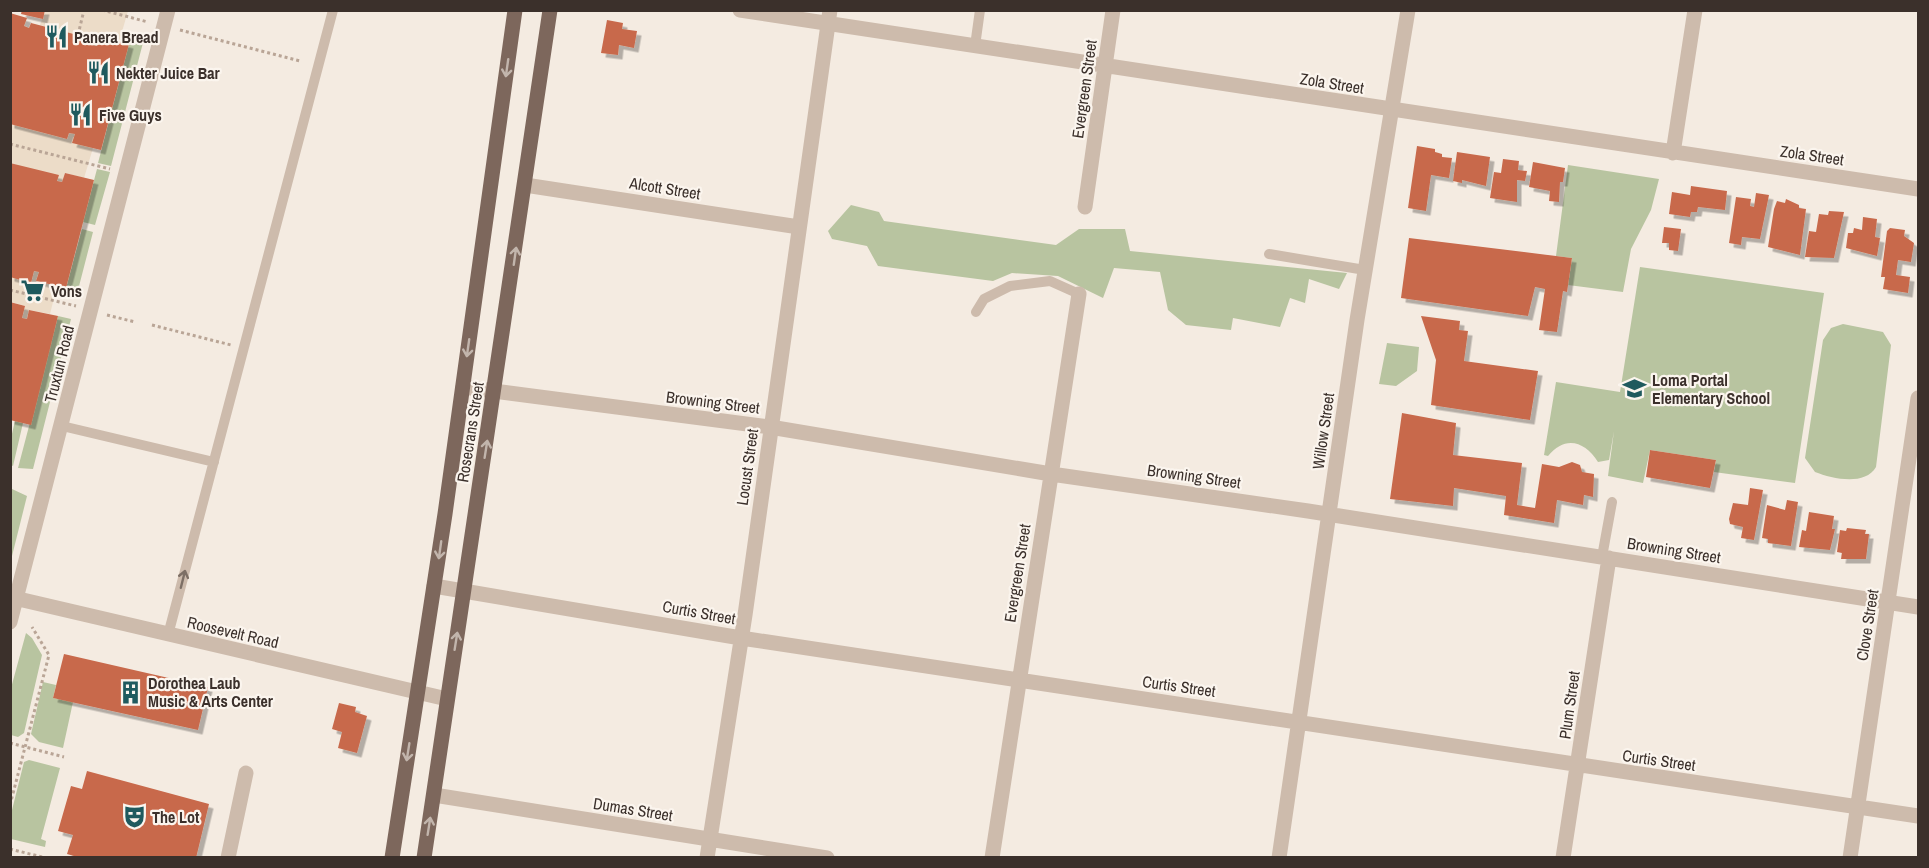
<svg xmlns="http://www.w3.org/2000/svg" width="1929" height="868" font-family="'Archivo Narrow',sans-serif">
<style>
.green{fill:#b8c4a0}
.plaza{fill:#ecdcc8}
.building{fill:#c8694b;filter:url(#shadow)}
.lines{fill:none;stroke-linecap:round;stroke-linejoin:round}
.path{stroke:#b9a596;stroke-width:3;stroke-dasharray:3 3;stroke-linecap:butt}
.service{stroke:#cdbbac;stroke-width:10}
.minor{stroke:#cdbbac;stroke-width:15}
.tertiary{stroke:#cdbbac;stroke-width:15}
.primary{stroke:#7d675c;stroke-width:15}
.oneway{stroke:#c2b5ac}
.oneway2{stroke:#7d6f65}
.labels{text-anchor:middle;stroke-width:4.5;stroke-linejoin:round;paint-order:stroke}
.poi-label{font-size:16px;font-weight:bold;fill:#3b302b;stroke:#fbf5ee;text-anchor:start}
.street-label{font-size:16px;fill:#3b302b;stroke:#fbf5ee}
</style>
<defs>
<filter id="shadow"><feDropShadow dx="4.5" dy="4.5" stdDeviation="0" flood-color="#0004"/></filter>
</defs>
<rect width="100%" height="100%" fill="#f4ebe1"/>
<path class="green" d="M132,32l13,3 -34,131 -13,-3z
M1568,165l91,14 -8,31 -20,39 -8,43 -55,-7 4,-27 -16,-2z
M97,169l13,3 -15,53 -12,-3z
M851,205l28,7 5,9 172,24 23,-16h46l5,22 217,22 -8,16 -30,-10 -4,24 -15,-5 -10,29 -47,-9 -2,12 -45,-5 -18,-15 -8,-38 -46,-4 -11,30 -45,-22 -46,-3 -19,8 -115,-15 -11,-20 -35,-7 -4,-8z
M82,229l11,3 -16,62 -12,-2z
M1640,267l184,26 -29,190 -81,-11 2,-12 -66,-10 -7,33 -35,-7 6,-45 -5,29 -11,2c-13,-21 -33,-27 -50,-6l-4,-1 12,-73 64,10z
M58,316l13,3 -38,150 -15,-1z
M1843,324l40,8 8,13 -15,122c-11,19 -43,12 -61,5l-10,-14 18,-118 8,-12z
M1387,343l32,4 -2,24 -21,15 -17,-2z
M15,421l8,2 -10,43 -2,-1v-27z
M12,489l15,7 -15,60z
M26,633l6,5 10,17 -18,78 -6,4 -7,-2v-47z
M43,682l13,3 -3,13 20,4 -10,46 -24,-6 -8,-8z
M29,760l31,8 -19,71 5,2 -1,6 -34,-8v-25l13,-52z"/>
<path class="plaza" d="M45,11h83l-9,31 -19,-5 -3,9 -6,-1 2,-5 -53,-15z
M11,124l56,15 2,-6 6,1 -2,9 20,5 -9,30 -19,-5 -3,9 -51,-19z
M34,271l5,1 -3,9 21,5 -7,28 -21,-4 -2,9 -5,-1 3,-12 -14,-4 -1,-25 21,6z"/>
<path class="building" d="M22,10h23l-2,9 -22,-5z
M10,13l17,5 -3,8 5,2 2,-5 62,16 -2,6 6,1 2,-10 30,8 -28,106 -29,-7 3,-9 -6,-1 -2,6 -57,-15z
M607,20l16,3 -1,6 15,2 -3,17 -15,-3 -1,10 -17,-2z
M1417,146l18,3v3l7,2v3l10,1 -3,20 -18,-3 -5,36 -18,-3z
M1457,152l33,5 -4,29 -24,-6v3l-9,-2z
M1503,159l16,2 -1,9 9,1 -2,10 -8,-1v22l-27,-4 4,-26 7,1z
M1533,162l32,6 -2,14h-3l-1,20 -10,-1 1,-10 -21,-4z
M10,163l49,12 -2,6 5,1 3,-9 29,7 -28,108 -30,-7 3,-9 -5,-1 -3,12 -21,-6z
M1691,186l36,5 -2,19 -27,-3 -1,5h-6l-1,5 -21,-3 3,-22 18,3z
M1756,193l13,2 -9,44 -18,-2 -1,8 -12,-2 7,-46 15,2 -1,7 4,1z
M1786,199l13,6v3l7,1 -6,46 -32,-8 6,-38 3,-8 8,2z
M1829,211l15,1 -10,46 -29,-1 4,-26 7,1 3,-18 9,1z
M1863,217l14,2 -2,18 5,1 -3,18 -31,-8 2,-15h5l1,-5 8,2z
M1664,227l17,2 -3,22 -9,-1v-7h-7z
M1890,228l15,2 -1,6 10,7 -3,19 -13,-2 -2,15 14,2 -2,16 -25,-4 2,-12h-4l6,-46z
M1409,238l163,20 -5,34 -4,-1 -6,41 -18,-2 6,-41 -10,-2 -7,29 -127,-18z
M10,302l15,4 -3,12 5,1 2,-9 29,6 -27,109 -21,-5z
M1421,316l39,5 -1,9 9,1 -4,30 74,10 -8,49 -99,-15 5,-45z
M1402,413l54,10 -3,32 69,8 -5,42 18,3 7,-44 17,3 13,-5 8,3 2,7 12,2 -1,23 -9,-2 -1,10 -26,-5 -3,23 -50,-8 2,-19 -52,-8 -1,18 -63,-7z
M1650,450l66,10 -6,28 -64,-11z
M1750,488l13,2 -9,50 -13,-2 2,-11 -13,-3 -1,-5 4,-16 15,2z
M1787,500l11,2 -7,44 -23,-3v-4l-6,-1 5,-33 18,5z
M1809,512l25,4 -2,13h3l-5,21 -31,-3 3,-17 4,1z
M1847,528l19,2 -1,4h4l-3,25h-25l1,-6 -5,-1 3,-22 6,1z
M64,654l144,33 -10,43 -145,-32z
M339,703l17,4 -1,5 12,4 -10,37 -19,-5 4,-16 -10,-3z
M87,771l122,33 -13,54h-115l-14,-4 6,-19 -15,-4 13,-45 11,3z"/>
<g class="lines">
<path class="path" d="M102,10l46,12
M180,30l120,31
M78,35l6,-25
M10,144l100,25
M10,290l66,16
M107,315l28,7
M152,325l79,20
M10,743l54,14
M10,805l39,-150 -17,-28
M10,849l32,8"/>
<path class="service" d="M975,46l5,-36
M1269,254l96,16
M976,312l8,-13 26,-13 40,-5 29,13
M62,426l152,36
M1602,557l10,-55
M168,635l165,-625"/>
<path class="minor" d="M740,10l1178,179
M1673,153l22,-143
M525,185l274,42
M1085,207l28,-197
M463,387l307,40 281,47 257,37 610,96
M434,586l307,52 1177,178
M434,795l393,63
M228,858l18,-85
M707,858l38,-243 85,-605
M992,858l87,-564
M1279,858l78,-538 51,-310
M1563,858l46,-300
M1850,858l68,-460"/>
<path class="tertiary" d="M10,597l437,102
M10,622l158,-612"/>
<path class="primary" d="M392,858l53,-344 70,-504
M424,858l126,-848"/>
</g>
<defs><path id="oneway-shaft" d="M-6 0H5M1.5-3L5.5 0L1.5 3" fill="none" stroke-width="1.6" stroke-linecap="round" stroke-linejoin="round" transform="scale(1.5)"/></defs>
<g class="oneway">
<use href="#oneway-shaft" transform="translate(507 68) rotate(98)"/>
<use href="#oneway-shaft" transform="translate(515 256) rotate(-82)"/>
<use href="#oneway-shaft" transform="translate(468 348) rotate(98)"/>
<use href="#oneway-shaft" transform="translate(486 449) rotate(-81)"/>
<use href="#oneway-shaft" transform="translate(440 550) rotate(98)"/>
<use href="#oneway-shaft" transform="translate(456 641) rotate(-81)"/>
<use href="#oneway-shaft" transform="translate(408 752) rotate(99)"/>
<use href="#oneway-shaft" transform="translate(429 826) rotate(-81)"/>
</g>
<use class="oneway2" href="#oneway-shaft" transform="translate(183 579) rotate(-76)"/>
<defs>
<symbol id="restaurant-bare" viewBox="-9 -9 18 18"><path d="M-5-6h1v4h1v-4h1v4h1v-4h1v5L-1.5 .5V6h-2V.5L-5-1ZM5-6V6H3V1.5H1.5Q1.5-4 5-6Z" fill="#1f5a5e" stroke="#fbf5ee" stroke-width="2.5" paint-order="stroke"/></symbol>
<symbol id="supermarket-bare" viewBox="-9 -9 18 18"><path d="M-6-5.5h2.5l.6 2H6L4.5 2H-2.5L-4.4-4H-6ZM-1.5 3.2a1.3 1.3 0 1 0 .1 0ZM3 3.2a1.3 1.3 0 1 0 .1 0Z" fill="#1f5a5e" stroke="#fbf5ee" stroke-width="2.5" paint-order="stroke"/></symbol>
<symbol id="school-bare" viewBox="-9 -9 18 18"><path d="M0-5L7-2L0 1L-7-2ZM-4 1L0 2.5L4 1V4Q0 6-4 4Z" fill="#1f5a5e" stroke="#fbf5ee" stroke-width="2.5" paint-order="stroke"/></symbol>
<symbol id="building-bare" viewBox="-9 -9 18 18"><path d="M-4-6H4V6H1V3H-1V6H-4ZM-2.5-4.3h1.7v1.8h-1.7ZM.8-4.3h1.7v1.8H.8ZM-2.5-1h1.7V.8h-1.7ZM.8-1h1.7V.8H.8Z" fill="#1f5a5e" stroke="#fbf5ee" stroke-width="2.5" paint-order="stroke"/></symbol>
<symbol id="theatre-bare" viewBox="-9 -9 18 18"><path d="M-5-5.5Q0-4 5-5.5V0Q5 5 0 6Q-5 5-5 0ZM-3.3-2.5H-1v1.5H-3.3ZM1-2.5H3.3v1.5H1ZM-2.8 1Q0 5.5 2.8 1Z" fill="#1f5a5e" stroke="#fbf5ee" stroke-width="2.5" paint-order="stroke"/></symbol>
</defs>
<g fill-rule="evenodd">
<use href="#restaurant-bare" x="40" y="20" width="33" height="33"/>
<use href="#restaurant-bare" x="82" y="56" width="33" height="33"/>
<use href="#restaurant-bare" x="64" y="98" width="33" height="33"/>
<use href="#supermarket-bare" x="16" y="274" width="33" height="33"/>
<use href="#school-bare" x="1618" y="372" width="33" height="33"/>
<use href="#building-bare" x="114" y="676" width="33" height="33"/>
<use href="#theatre-bare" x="118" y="800" width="33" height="33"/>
</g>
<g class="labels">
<g class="poi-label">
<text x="74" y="43">Panera Bread</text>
<text x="116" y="79">Nekter Juice Bar</text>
<text x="99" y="121">Five Guys</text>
<text x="51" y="297">Vons</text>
<text x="1652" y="386">Loma Portal<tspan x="1652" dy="18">Elementary School</tspan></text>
<text x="148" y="689">Dorothea Laub<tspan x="148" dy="18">Music &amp; Arts Center</tspan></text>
<text x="152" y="823">The Lot</text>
</g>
<g class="street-label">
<text transform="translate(1332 83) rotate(9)" y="6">Zola Street</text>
<text transform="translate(1084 89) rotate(-82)" y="6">Evergreen Street</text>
<text transform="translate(1812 155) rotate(8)" y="6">Zola Street</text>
<text transform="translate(665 188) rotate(9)" y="6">Alcott Street</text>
<text transform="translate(59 364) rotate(-76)" y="6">Truxtun Road</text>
<text transform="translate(713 402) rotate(7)" y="6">Browning Street</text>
<text transform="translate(1323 431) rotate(-82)" y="6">Willow Street</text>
<text transform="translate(470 432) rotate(-81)" y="6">Rosecrans Street</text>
<text transform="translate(747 467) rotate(-82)" y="6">Locust Street</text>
<text transform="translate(1194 476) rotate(8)" y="6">Browning Street</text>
<text transform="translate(1674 550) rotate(9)" y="6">Browning Street</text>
<text transform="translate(1017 573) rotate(-81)" y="6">Evergreen Street</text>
<text transform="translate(699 612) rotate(10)" y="6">Curtis Street</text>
<text transform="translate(1867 625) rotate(-81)" y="6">Clove Street</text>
<text transform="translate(233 632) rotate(13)" y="6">Roosevelt Road</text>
<text transform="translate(1179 686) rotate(8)" y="6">Curtis Street</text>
<text transform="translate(1569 705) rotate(-82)" y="6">Plum Street</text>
<text transform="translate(1659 760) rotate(8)" y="6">Curtis Street</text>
<text transform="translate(633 809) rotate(9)" y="6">Dumas Street</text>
</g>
</g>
<rect width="1929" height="868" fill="none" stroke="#3b302b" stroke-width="24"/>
</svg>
